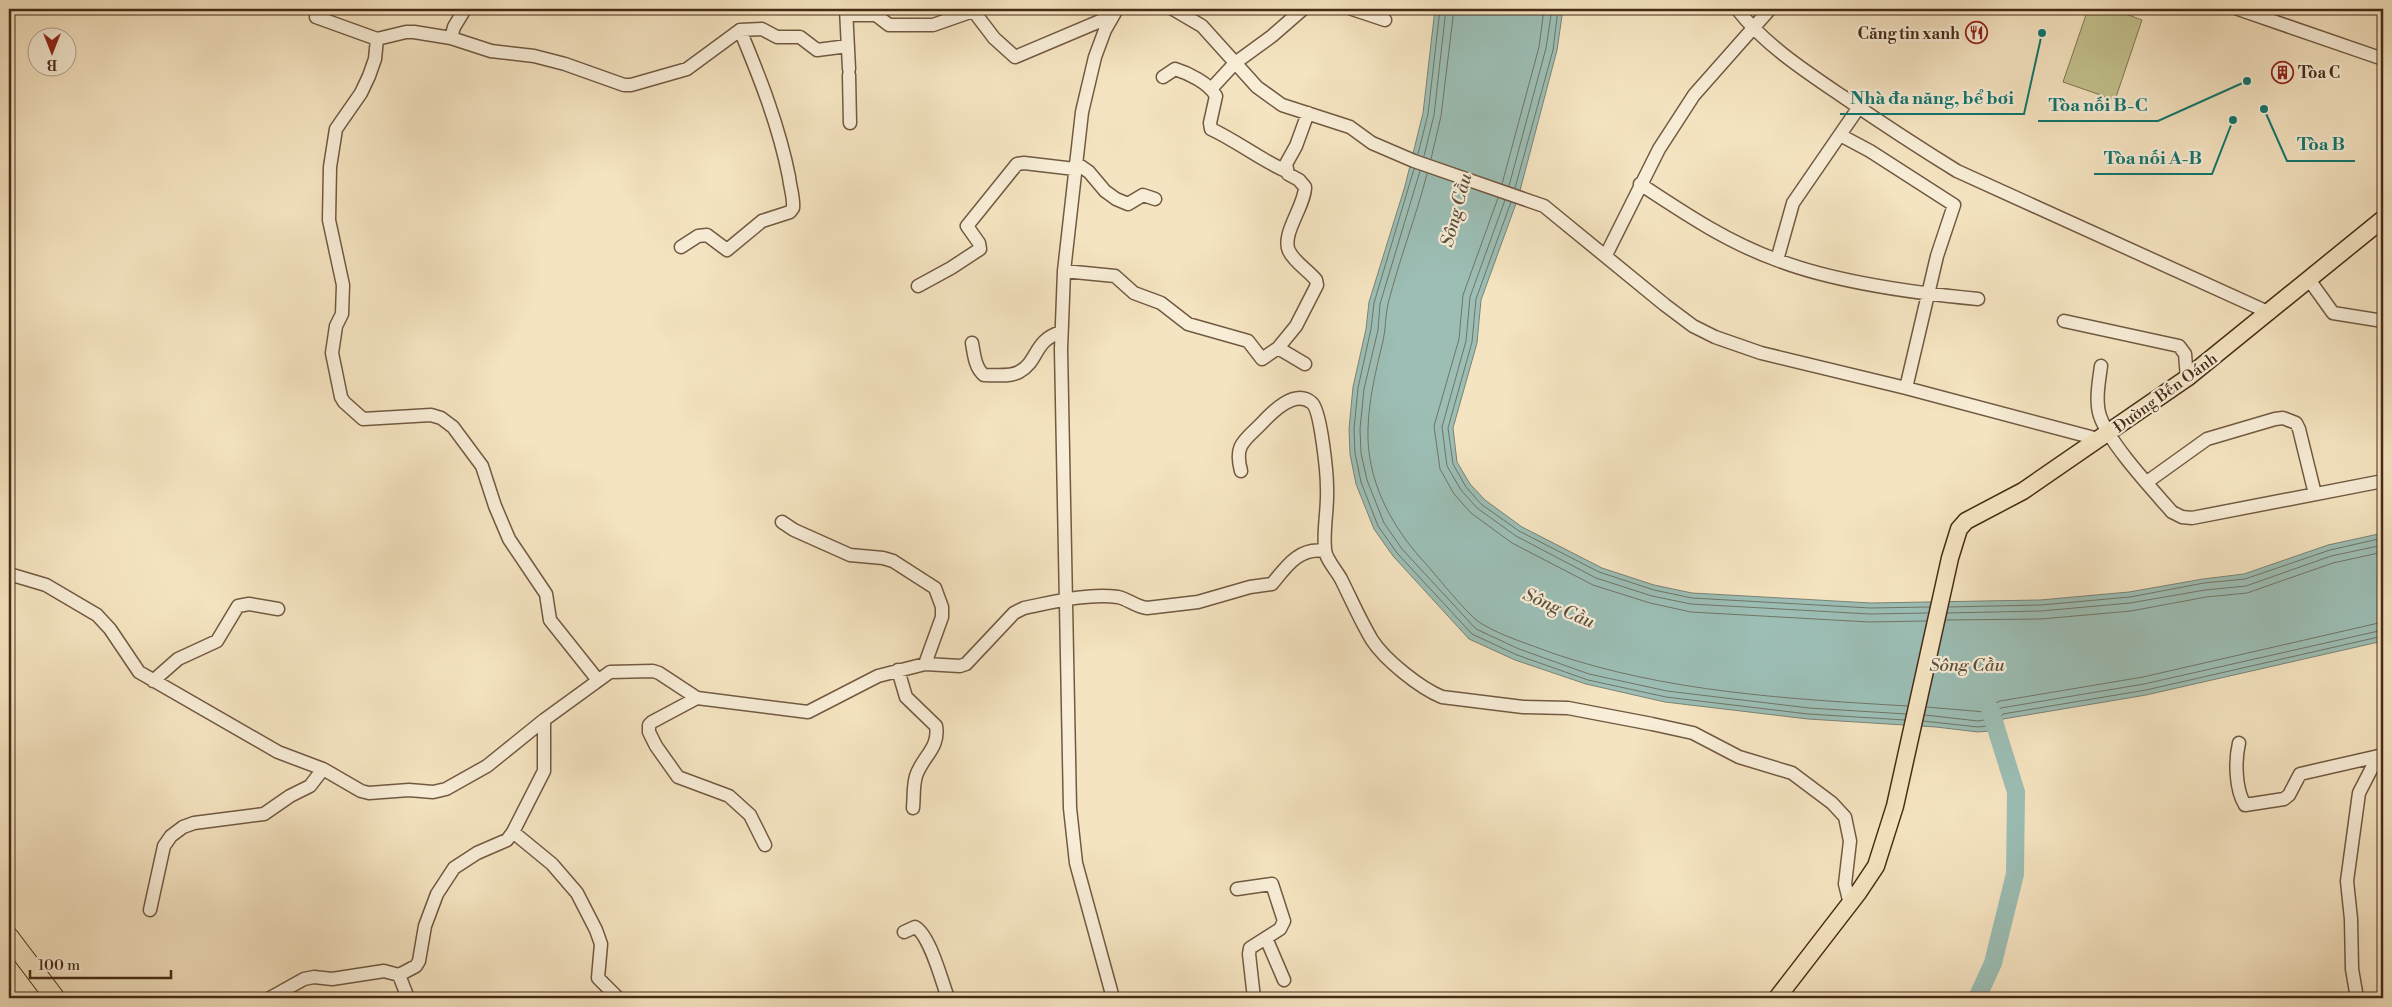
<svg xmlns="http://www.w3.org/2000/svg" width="2392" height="1007" font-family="'Libre Bodoni',serif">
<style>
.green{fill:#c3c28e;stroke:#847652}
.water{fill:#9cbeb5;stroke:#7a8375}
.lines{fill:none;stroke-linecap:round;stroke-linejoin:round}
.shore{stroke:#717466;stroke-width:1}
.river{stroke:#9cbeb5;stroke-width:18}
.minor-casing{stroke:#725941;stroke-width:15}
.major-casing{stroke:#462b16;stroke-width:19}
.highway-casing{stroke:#462b16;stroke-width:21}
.minor{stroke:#f8edd7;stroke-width:12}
.major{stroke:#f5e4c1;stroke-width:16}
.highway{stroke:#f5e4c1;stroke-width:19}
.labels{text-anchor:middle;stroke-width:4.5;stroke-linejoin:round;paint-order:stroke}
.poi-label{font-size:16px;font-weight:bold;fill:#462b16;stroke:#f8edd7;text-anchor:end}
.street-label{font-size:16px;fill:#462b16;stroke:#f8edd7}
.water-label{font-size:18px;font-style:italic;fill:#5c503e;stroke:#f8edd7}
.leader{fill:none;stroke:#0f766e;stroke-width:2}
.callout-dot{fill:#0f766e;stroke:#f8edd7;stroke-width:2}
.callout-label{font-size:18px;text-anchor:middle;font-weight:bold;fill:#0f766e;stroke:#f8edd7;stroke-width:4.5;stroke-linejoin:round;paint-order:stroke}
</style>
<rect width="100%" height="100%" fill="#f5e4c1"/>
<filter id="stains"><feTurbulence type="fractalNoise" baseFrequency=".004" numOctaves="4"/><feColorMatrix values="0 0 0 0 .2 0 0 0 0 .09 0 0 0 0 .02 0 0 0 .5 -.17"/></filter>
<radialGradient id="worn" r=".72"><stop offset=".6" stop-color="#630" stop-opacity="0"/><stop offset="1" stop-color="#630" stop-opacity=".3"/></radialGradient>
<path class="green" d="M2088,9h24l30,11 -27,80 -52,-18z"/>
<path class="water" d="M1435,9h128l-6,41 -39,148 -37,102 -4,43 -24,85 4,34 13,22 15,16 37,27 80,41 52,17 38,8 179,10 169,-3 89,-8 74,-13 41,-5 84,-29 55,-12v108l-237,54 -143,24 -2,11 -23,2 -42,-5 -128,-8 -143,-17 -79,-18 -71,-24 -46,-21 -76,-83 -19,-27 -18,-45 -6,-30 -1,-25 4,-42 13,-58 3,-27 36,-116 18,-73z"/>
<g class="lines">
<path class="shore" d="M1418,154l10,-40 12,-105
M1424,156l10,-41 12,-106
M1431,159l10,-43 13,-107
M1414,169l-40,134 -3,26 -13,59 -4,41 1,24 6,29 17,44 19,27 75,81 45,21 71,25 78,17 142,17 97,6
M1420,171l-40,133 -2,26 -14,59 -4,40 1,24 6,27 17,43 18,26 74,80 43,20 70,25 78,17 142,17 97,6
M1427,174c-11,43 -28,86 -39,130 -3,12 -2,25 -5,37 -7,29 -14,57 -15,87 -2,52 23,98 57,135 13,14 43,53 57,61 22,13 47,20 70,29 114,39 236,46 356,53
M1502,184l37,-137 5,-38
M1509,186l37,-138 6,-39
M1515,188l38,-138 5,-41
M1498,198l-35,97 -4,44 -25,87 6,43 14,25 17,19 41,30 81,42 57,18 41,9 178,10 57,-1
M1505,200l-35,97 -4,44 -24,86 5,39 14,24 16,18 39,28 80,42 56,18 39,8 179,10 58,-1
M1511,202l-35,97 -4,43 -24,86 5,36 13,23 15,17 38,27 80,41 55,18 38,8 178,10 60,-1
M1949,607l92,-2 89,-8 74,-14 41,-4 85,-29 53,-12
M1947,613l94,-2 89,-8 75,-13 41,-4 85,-30 52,-11
M1946,620l95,-1 90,-8 75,-14 41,-4 86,-30 50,-11
M1926,707l59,5 8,-8 7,-3 143,-24 240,-55
M1925,715l53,6 12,-2 5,-7 6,-4 143,-24 239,-54
M1923,721l55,6 17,-2 8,-11 143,-24 237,-54"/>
<path class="river" d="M1977,998l16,-35 22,-89 1,-82 -26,-83"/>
<defs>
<path id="minor" d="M846,9l3,60
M972,9l22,29 21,19 97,-41
M1173,9l29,17 55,61 25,18 68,22 22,16 42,18 130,45 121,99 28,21 22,11 46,16 145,35 192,51
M1352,9l33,11
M1737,9c27,35 68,62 105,87 38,26 76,51 115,75l313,142
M2238,9l145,50
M848,15h28l13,10h44l40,-14
M316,17l61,22 29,-7h8l37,6 40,13 43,5 31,8 59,21h7l56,-16 53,-39 22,-1 15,8h23l17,13 31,-4
M451,38l3,-11 11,-18
M377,39l-2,20 -6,17 -8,17 -25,36 -6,38 -1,53 14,65 -1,29 -6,12 -4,27 9,44 3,5 19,17 68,-4 10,3 12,9 29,39 13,40 14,33 37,55 4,26 47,59
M849,75l1,48
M1163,77l12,-8c13,4 34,14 41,27l-6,27 1,6c26,12 48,30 75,42
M1211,89l24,-26 37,-27 31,-27
M1840,135l30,16 84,54 -17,51 -31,132
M1076,163l13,9 16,19 11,8 12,5 15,-9 12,4
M1640,184c44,29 87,58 137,76 60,23 137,33 201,39
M681,247l17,-11 9,-1 20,15 35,-29 28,-9 3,-4c1,-10 -3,-21 -4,-31 -10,-51 -29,-99 -49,-147
M1606,255l53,-106 35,-54 76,-86
M1777,260l16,-57 66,-96
M1064,271l51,5 19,17 27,10 27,21 60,17 14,18 16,-11 27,16
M2310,281l23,32 50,8
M918,286l33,-18 29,-19 -1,-6 -12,-17 50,-62 7,-1 51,6
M2064,321l115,25 6,8 2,24
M972,343c2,11 3,25 12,32 11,0 25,2 35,-3 20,-11 14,-31 42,-40
M1278,348l18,-22 21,-41 -1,-5c-8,-10 -21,-17 -27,-29 -8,-17 16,-45 16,-64l-6,-7 -11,-6 -2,-10 10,-18 12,-33
M2101,366c-2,15 -6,35 -1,50 9,27 52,73 72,96l10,5 10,1 191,-37
M1241,471c-7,-26 3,-30 20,-47 11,-12 34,-36 51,-21 9,8 15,71 15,85 1,21 -4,41 -2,61 0,9 11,21 16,30 10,20 19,41 31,61 13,20 48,48 70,57l81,10 45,1 84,16 41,9 46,24 53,16 40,30 13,14 5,24 -5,43 5,20
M2147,482l60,-43 68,-20 8,-1 13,5 3,6 16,65
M782,522l12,8 56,25 33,3 10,3 42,27 7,19v10l-17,47
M9,574l37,11 51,30 13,14 29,43 139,80 45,17 38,22 8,2 40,-3 24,2 13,-3 41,-23 57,-46 66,-48 43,-1 6,2 38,25 111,14 70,-36 47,-12 35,2 6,-2 48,-51 10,-5c30,-6 63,-15 94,-11 10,2 18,10 29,11l51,-6 52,-15 22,-3c14,-17 27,-37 52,-33
M898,670l8,27 30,29c4,22 -14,31 -20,50 -3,10 -2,22 -3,32
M153,681l25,-22 39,-18 21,-35 11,-2 29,5
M697,698l-45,24 -3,3v7l7,14 22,31 51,19 21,19 15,30
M2239,743c-4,17 -4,46 6,62l39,-6 5,-4 11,-21 83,-19
M513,832l39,32 25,29 19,37 5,14 -3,34 20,20
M1237,889l35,-5 12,37 -4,8 -30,19 -1,6 5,44
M150,910l14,-64 7,-10 12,-9 11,-4 70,-9 26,-18 20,-10 13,-17
M904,932l11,-5c15,8 27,55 33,71
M1266,938l18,42
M399,975l9,23
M270,998l34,-19 10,-2 18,2 52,-8 15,4 17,-9 3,-5 6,-35 12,-32 17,-26 23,-15 30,-13 6,-8 31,-61v-51
M1113,998l-37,-135 -6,-55 -9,-459 3,-78 18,-159 13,-55 10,-27 12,-21
M2357,998l-5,-29 -1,-50 -4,-38 12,-88 19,-37"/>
<path id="major" d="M1777,998l81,-105 18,-27 19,-60 55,-248 9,-29 7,-8 57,-30 164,-113 196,-159"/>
<path id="highway" d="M9,937l46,61"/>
</defs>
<use href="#minor" class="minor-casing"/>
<use href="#major" class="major-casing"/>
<use href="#highway" class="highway-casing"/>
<use href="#minor" class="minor"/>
<use href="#major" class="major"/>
<use href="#highway" class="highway"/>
</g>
<defs>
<symbol id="restaurant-ring" viewBox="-11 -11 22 22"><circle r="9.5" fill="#f8edd7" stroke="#8f2418" stroke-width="1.5"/><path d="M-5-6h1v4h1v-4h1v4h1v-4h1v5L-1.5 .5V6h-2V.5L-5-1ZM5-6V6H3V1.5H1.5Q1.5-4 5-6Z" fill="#8f2418"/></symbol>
<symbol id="building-ring" viewBox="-11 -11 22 22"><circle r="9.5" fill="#f8edd7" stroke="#8f2418" stroke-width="1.5"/><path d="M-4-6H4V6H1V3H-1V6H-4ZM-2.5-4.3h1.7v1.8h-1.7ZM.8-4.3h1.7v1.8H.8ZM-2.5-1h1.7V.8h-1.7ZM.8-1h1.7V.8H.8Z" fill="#8f2418"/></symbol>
</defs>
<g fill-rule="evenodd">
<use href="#restaurant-ring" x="1964" y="20" width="25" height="25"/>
<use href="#building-ring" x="2270" y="60" width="25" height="25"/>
</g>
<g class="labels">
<g class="poi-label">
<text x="1960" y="39">Căng tin xanh</text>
<text x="2298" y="78" text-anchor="start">Tòa C</text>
</g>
<g class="street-label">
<text transform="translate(2165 392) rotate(-36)" y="6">Đường Bến Oánh</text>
</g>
<g class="water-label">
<text transform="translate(1456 210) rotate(-75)" y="6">Sông Cầu</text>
<text transform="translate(1559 608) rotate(23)" y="6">Sông Cầu</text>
<text x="1967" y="671">Sông Cầu</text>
</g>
</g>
<path class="leader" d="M2042 33L2024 114H1840M2247 81L2158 121H2038M2264 109L2287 161H2355M2233 120L2212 174H2094"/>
<g class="callout-dot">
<circle cx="2042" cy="33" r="5"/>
<circle cx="2247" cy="81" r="5"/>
<circle cx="2264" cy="109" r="5"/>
<circle cx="2233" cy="120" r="5"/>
</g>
<g class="callout-label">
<text x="1932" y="104">Nhà đa năng, bể bơi</text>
<text x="2098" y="111">Tòa nối B-C</text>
<text x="2321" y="150">Tòa B</text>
<text x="2153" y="164">Tòa nối A-B</text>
</g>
<rect width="2392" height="1007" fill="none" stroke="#f5e4c1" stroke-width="30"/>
<rect x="10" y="10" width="2372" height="987" fill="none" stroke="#462b16" stroke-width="2.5"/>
<rect x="15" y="15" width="2362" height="977" fill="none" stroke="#462b16"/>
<g transform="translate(52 52) rotate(180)"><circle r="24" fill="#f8edd7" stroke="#b19f8a"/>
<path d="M0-4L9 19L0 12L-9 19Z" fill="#8f2418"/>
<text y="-8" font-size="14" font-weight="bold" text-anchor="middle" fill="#462b16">B</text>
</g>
<path d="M30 970v8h141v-8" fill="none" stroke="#462b16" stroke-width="2.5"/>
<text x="38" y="970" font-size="15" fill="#462b16" stroke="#f8edd7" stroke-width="4" paint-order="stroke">100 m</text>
<rect width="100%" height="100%" filter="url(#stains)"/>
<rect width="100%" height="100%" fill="url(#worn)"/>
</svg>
